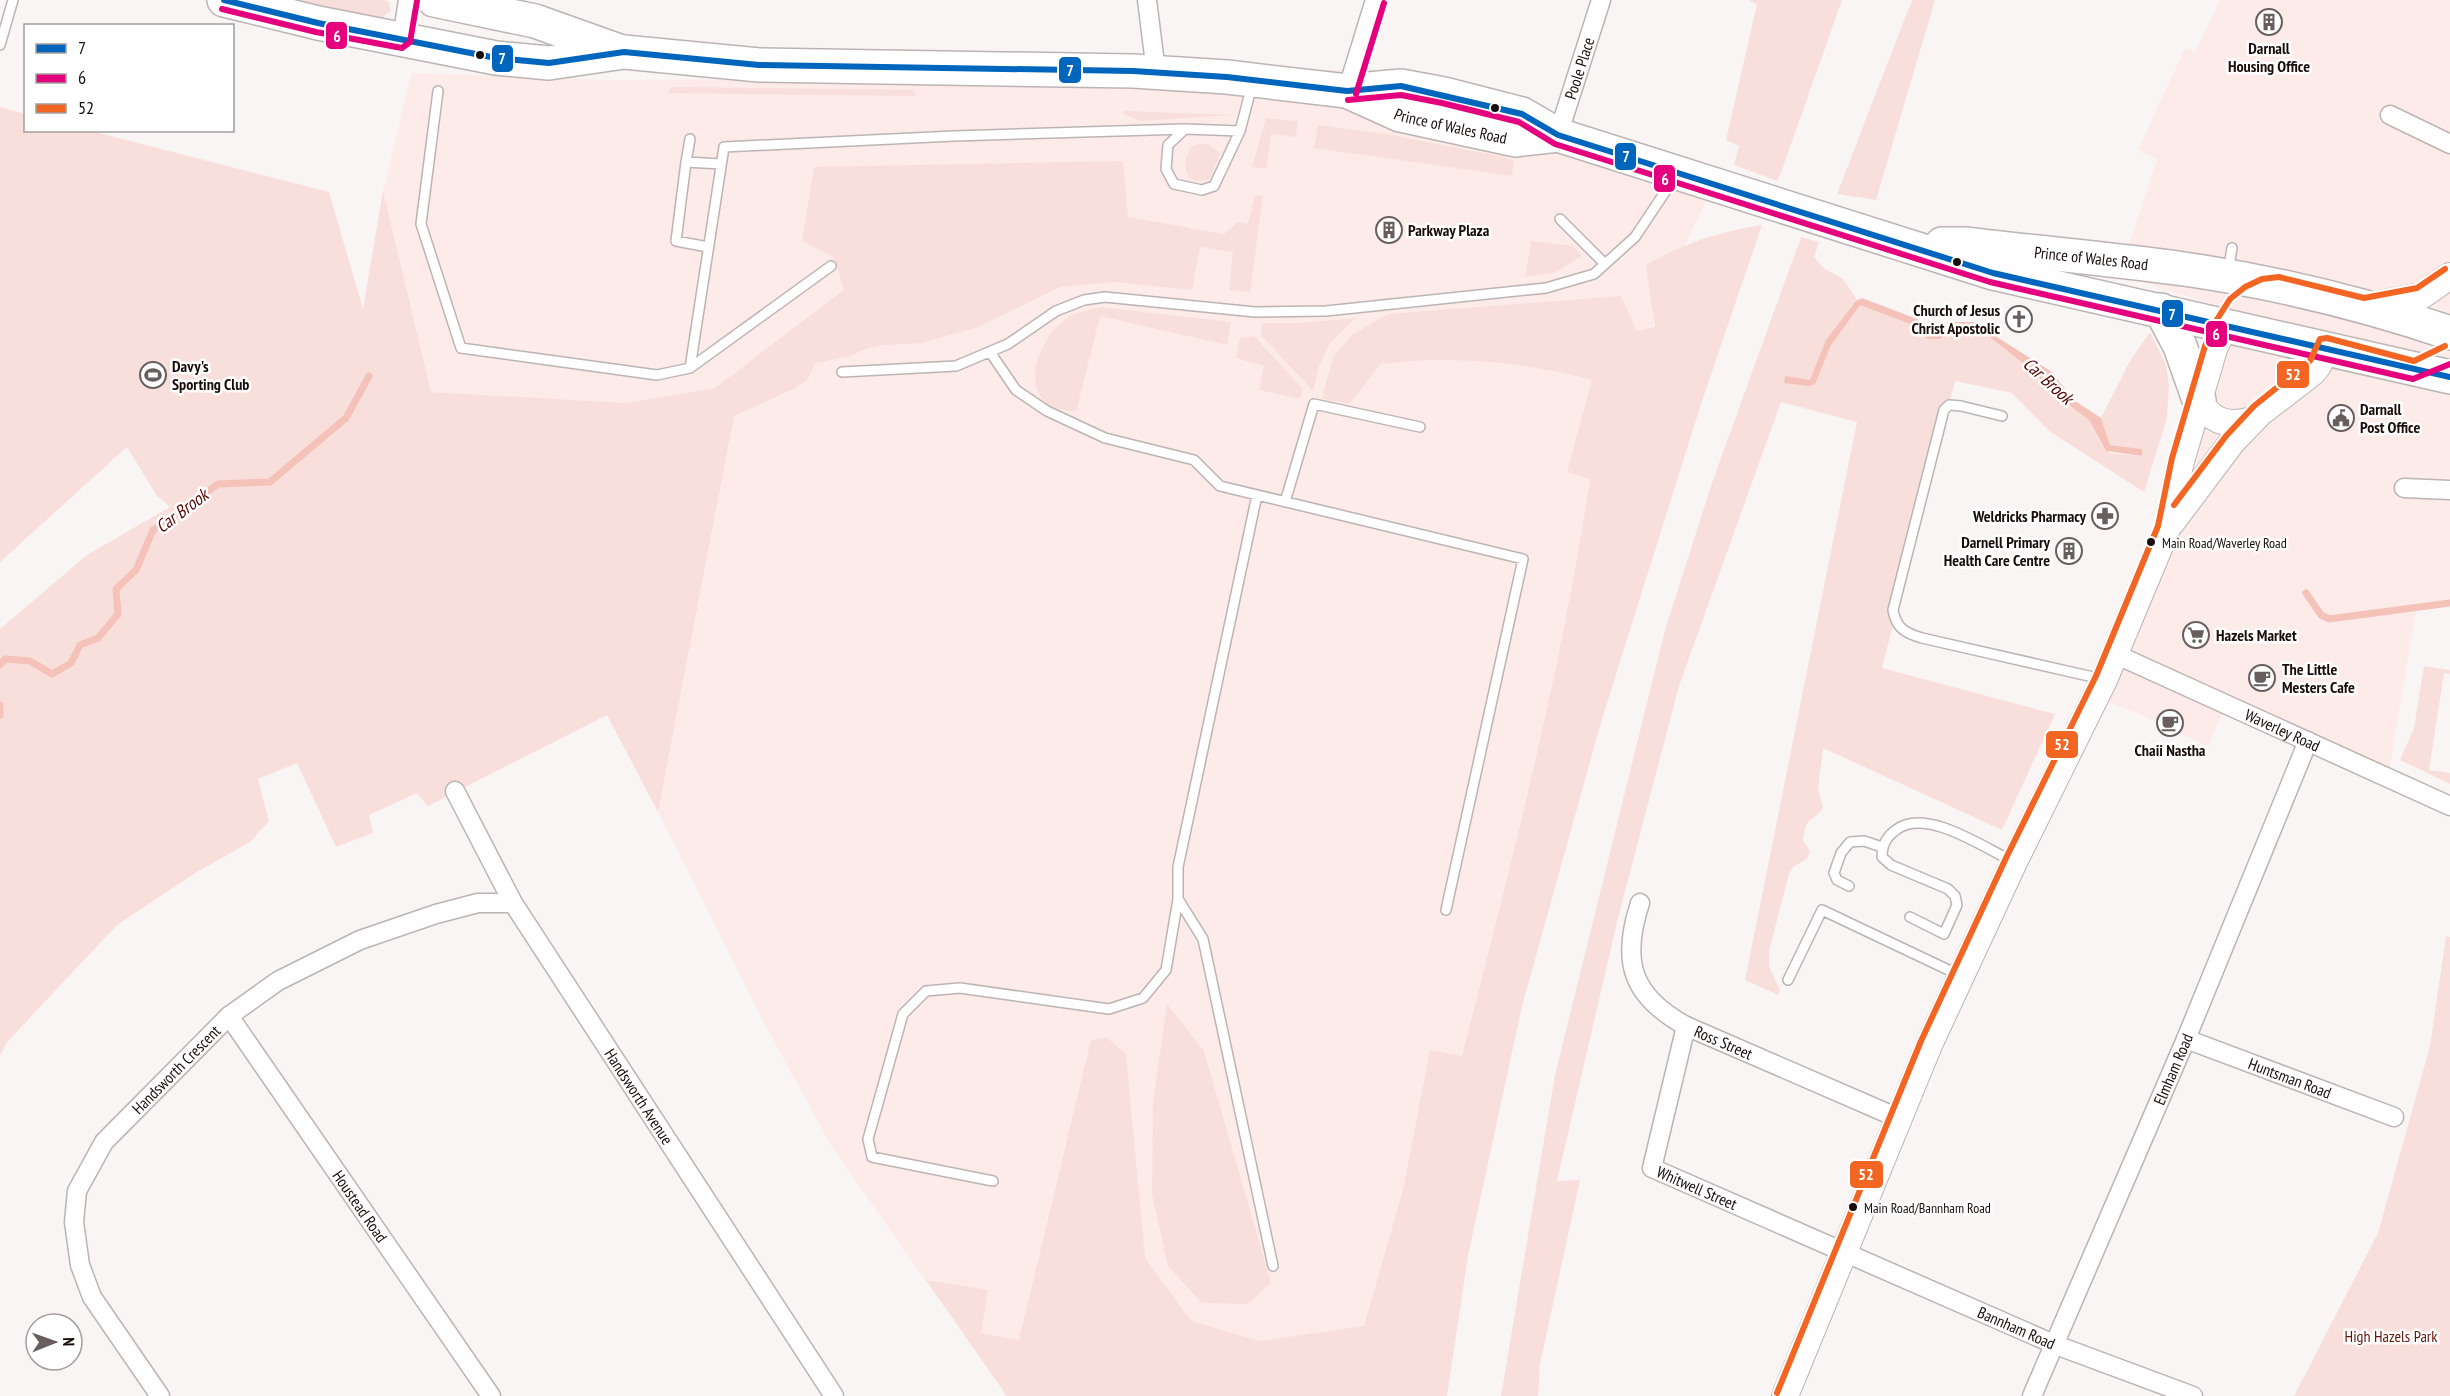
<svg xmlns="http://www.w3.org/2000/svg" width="2450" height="1396" font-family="'PT Sans Narrow',sans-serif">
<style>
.built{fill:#fcebe8}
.green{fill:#f9dfdb}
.water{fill:#f4c2b9}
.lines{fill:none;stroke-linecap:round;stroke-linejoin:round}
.stream{stroke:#f4c2b9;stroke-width:7}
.lane-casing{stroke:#bcb4b3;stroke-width:12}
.street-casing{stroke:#bcb4b3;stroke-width:21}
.secondary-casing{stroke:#bcb4b3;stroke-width:28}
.highway-casing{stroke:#bcb4b3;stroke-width:36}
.lane{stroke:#fefefe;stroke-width:9}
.street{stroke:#fefefe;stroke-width:18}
.secondary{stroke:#fefefe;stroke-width:26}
.highway{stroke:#fefefe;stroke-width:33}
.bus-1-casing{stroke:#fff;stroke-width:10}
.bus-2-casing{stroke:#fff;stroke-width:10}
.bus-3-casing{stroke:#fff;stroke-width:10}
.bus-1{stroke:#0065bd;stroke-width:6}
.bus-2{stroke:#e5007d;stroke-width:6}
.bus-3{stroke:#f26522;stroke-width:6}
.bus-dot{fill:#180d0b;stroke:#fff;stroke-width:2}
.labels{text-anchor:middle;stroke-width:5;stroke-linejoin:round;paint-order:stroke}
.bus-label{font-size:14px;fill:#180d0b;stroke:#fff;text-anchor:start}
.poi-label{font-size:16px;font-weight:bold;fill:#180d0b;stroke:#fff;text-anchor:start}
.street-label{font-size:16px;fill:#180d0b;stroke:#fff}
.park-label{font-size:16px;fill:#65140b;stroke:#fff}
.water-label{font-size:18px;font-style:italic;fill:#570400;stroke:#fff}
.line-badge{stroke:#fff;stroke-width:2}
.badge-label{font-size:16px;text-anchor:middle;font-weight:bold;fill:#fff}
</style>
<rect width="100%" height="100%" fill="#faf5f5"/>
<path class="built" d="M2220,0h230v600l-33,4 -29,173 -161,-74 -19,43 -73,-34 -40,-14 142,-386 -118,-37 38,-116 -19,-9 47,-102 10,4z
M1374,69l342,112 -57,117 -257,1098h-395l-175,-249 -69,-126 -105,-209 76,-396 -108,-13 -196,-11 -47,-201 29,-118 196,7 340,-1z"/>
<path class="green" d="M276,0h107l5,1 3,10 -13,10z
M1749,0h93l-64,181 -44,-16 5,-19 -13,-6 31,-136z
M1912,0h23l-59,200 -39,-6z
M676,87l237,3 3,6 -247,-3v-5z
M0,107l25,7 1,16 65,1 238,61 34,117 20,-118 48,201 195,11 89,-15 129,-98 -10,-33 -32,-16 12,-74 309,-6 5,56 96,17 14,-12 10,2 7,-29 8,1 -13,96 -21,-2 4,-38 -33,-5 -8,43 -77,-8 -55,5 -82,40 -56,16 -39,2 -18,4 -14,7 -36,7 -7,16 -13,9 -61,28 -76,396 -51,-97 -179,91 -11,-13 -48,22 4,18 -37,14 -39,-84 -39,16 11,42 -19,21 -53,30 -80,53 -109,116 -8,14v-426l87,-74 83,-48 -13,-11 -30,-49 -127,115z
M1124,111h3l105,4 -91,6 -18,-7z
M1266,118l32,3 -2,16 -25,-3 -5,35 -14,-2z
M1318,125l68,9 117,23 11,4 -2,15 -198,-28z
M1200,143l9,2 11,8 -10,26 -13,2 -8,-3c-6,-12 -4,-19 1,-30z
M1762,225l-61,179 -99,315 -80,287 -54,250 -21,140h-440l-81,-116 62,10 -7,43 38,7 72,-300 15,-3 20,17 19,204 46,63 69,20 104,-15 39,-136 27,-140 32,6c49,-192 99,-382 128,-577l-23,-7 25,-92c-68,-18 -141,-25 -211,-16l-32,40 -27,-5 11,-42 19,-22 36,-21 233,-18 16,35 18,-4 -9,-62c36,-21 75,-34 116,-40z
M1801,237l18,5 -5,15 8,10 21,12 17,25 50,20 17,15h13l19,-13h7l21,9 47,37 15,18 40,30 13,25 8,8 31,3 1,-7 -32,-4 -9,-27 29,-57 20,-29 16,33 3,21 -2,32 -23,74 -95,-61 -37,-38 -57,-12 -73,287 173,46 -53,116 -179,-82 -5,40 5,20c-13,17 -16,6 -20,32l7,11 -3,8 -14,8 -4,7 -20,77v15l11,24 -2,5 -33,-15 112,-558 -76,-20 -102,284 -61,232 -61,263 23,-1 -40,184 -2,32h-37l54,-321 110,-445 48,-150z
M1531,241l42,5 9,10 -26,16 -31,5z
M1101,307l130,15 -4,23 -127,-29 -24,96c-7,-2 -16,-2 -23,-5 -34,-17 -13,-67 9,-85 10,-9 25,-12 39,-15z
M1356,318l-26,25 -11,23 -6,25 -52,-56 1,-12h38z
M1254,336l49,53 -4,10 -40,-9 5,-24 -28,-8 4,-20z
M2424,666l26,4v4l-6,-1 -15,97 21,3v11l-50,-24 14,-32z
M2446,936l4,1v459h-156l84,-163 52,-187z
M1167,1004l37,47 67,232 -24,21 -45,-1 -34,-37 -16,-71 1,-93z"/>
<path class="water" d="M1862,298l55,21 13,12h10l16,-9h17l79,50 20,27 29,19 9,27 32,4v7l-36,-5 -17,-31 -40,-30 -15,-18 -47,-37 -20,-9h-8l-19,13h-13l-17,-15 -50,-19 -29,40 -16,39 -6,2 -25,-3 1,-7 25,4 16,-40 30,-39z"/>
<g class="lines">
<path class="stream" d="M2306,593l15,22 8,4 121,-16
M0,665l5,-6 25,2 22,13 19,-11 9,-18 18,-7 20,-24 -2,-25 20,-19 17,-40 65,-46 52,-2 76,-64 23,-42
M0,705v10"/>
<defs>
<path id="lane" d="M0,45l13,-45
M438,91l-17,133 40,124 196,27 33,-7 34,-221 230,-11 231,-7
M1240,131l-55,-2 -17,16 -2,24 8,15 28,6 12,-4 26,-55 12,-46
M686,162l4,-23
M1560,219l45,45
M708,247l-32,-6 10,-79 35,2
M2228,272l4,-24
M990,352l26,38 31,21 58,27 89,22 26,26 303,73 -77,351
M690,368l141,-102
M842,372l114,-6 52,-22 48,-33 28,-11 21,-3 150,15 71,-1 220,-23 48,-14 41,-37 40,-60
M2002,416l-41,-10 -12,-1 -5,5 -51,200c3,18 12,23 29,28l180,41
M1285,502l29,-98 106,23
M1849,886l-12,-6 -3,-7 7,-20 9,-11 14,-1 18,6
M1178,899l25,40 70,327
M1910,917l34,17 13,-29 -2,-9 -7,-7 -57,-24 -9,-8c0,-12 4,-20 14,-27 29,-23 87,17 116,31
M1788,980l34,-70 137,65
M993,1181l-121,-24 -4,-18 35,-125 23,-23 34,-3 149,21 34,-11 23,-28 12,-71v-32l79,-372"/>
<g id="street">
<path d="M1147,0l9,72"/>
<path d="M402,39l6,-39"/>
<path d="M1347,91l28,-91"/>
<path d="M2390,115l60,29"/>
<path id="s1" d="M1558,135l43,-135"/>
<path d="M2404,488l46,2"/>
<path id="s2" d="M2115,654l335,152"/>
<path id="s3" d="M455,791l58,112 321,493"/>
<path id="s4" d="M1640,903c-19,58 -9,93 46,123l212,92"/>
<path id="s5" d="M229,1016l262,380"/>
<path id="s6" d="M1686,1026l-34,142 404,177 137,51"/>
<path id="s7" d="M2186,1039l208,78"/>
<path id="s8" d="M160,1396l-68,-99 -12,-32 -6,-43 3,-31 27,-49 125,-126 49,-35 82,-41 76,-26 42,-11h35"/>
<path id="s9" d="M2032,1396l154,-357 122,-298"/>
</g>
<path id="secondary" d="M2370,306l51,-10 29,-20
M2199,400c12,22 29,27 54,20
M2172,522l60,-80 28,-29 52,-40 6,-7 7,-19
M1785,1396l144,-351 85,-183 90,-182 63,-151 14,-68 33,-112 10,-23"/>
<g id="highway">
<path d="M224,0l94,23 178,35 53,5 75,-11 135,13 374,6 94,6 120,14 54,-5 43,8 78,20 36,21 435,138 457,104"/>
<path d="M434,0l101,21 84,30"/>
<path id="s10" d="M1349,92l51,23 115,25 43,-5"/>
<path id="s11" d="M1942,244h25c72,9 145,15 217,25 90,13 180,35 266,64"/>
<path d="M2161,310l19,36 19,54"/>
</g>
</defs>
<use href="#lane" class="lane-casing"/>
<use href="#street" class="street-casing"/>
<use href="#secondary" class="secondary-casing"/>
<use href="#highway" class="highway-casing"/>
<use href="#lane" class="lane"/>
<use href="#street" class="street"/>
<use href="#secondary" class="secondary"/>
<use href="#highway" class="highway"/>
<defs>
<path id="bus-1" d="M224,0l94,23 178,35 53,5 75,-11 135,13 374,6 94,6 120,14 54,-5 121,28 36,21 435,138 457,104"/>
<path id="bus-2" d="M222,9l94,23 86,16 8,-6 7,-41
M1356,94l28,-91
M1348,100l53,-5 41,8 77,19 36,22 435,138 423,97 37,-15"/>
<path id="bus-3" d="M2174,505l52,-69 28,-30 56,-45 10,-22 7,-1 87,23 31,-15
M1777,1393l144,-352 85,-183 90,-182 62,-150 14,-68 33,-112 11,-25 14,-22 15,-12 17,-8 17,-2 85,21 53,-10 28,-19"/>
</defs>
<use href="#bus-1" class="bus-1-casing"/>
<use href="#bus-2" class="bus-2-casing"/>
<use href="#bus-3" class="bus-3-casing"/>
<use href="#bus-1" class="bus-1"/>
<use href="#bus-2" class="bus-2"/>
<use href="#bus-3" class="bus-3"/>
</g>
<defs>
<symbol id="building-ring" viewBox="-11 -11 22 22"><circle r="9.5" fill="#fff" stroke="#675e5d" stroke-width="1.5"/><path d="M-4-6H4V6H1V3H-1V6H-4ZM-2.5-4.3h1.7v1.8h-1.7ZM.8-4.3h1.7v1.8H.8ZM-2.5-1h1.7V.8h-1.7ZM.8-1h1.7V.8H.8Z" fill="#675e5d"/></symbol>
<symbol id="church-ring" viewBox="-11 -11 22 22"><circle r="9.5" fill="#fff" stroke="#675e5d" stroke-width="1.5"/><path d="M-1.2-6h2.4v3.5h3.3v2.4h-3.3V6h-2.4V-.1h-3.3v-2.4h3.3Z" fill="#675e5d"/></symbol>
<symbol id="stadium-ring" viewBox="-11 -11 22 22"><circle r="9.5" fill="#fff" stroke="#675e5d" stroke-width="1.5"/><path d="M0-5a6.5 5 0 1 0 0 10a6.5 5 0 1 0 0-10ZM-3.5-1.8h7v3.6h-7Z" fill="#675e5d"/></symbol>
<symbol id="civic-ring" viewBox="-11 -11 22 22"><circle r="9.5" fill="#fff" stroke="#675e5d" stroke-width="1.5"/><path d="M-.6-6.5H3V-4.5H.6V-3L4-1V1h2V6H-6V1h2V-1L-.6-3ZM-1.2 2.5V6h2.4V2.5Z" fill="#675e5d"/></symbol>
<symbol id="pharmacy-ring" viewBox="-11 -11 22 22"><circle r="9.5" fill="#fff" stroke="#675e5d" stroke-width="1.5"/><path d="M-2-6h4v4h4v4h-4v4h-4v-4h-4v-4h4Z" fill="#675e5d"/></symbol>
<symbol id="supermarket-ring" viewBox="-11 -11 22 22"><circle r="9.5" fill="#fff" stroke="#675e5d" stroke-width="1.5"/><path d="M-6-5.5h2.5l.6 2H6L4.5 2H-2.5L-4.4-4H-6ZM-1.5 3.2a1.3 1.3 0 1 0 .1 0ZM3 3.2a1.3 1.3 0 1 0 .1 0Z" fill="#675e5d"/></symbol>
<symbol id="cafe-ring" viewBox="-11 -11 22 22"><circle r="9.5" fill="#fff" stroke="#675e5d" stroke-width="1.5"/><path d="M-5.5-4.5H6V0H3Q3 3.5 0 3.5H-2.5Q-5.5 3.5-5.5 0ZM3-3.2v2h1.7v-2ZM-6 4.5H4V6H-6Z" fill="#675e5d"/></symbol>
</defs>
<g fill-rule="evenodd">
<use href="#building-ring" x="2254" y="7" width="30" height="30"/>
<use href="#building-ring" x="1374" y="215" width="30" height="30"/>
<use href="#church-ring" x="2004" y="304" width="30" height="30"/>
<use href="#stadium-ring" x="138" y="360" width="30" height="30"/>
<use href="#civic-ring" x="2326" y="403" width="30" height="30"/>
<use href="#pharmacy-ring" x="2090" y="501" width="30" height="30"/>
<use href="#building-ring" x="2054" y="536" width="30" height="30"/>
<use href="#supermarket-ring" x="2181" y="620" width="30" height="30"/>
<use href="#cafe-ring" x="2247" y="663" width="30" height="30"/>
<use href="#cafe-ring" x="2155" y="708" width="30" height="30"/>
</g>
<g class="bus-dot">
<circle cx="480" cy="55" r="5"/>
<circle cx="1495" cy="108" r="5"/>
<circle cx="1957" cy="262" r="5"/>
<circle cx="2151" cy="542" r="5"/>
<circle cx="1853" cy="1207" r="5"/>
</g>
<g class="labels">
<g class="bus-label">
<text x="2162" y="548">Main Road/Waverley Road</text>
<text x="1864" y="1213">Main Road/Bannham Road</text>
</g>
<g class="poi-label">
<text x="2269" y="54" text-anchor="middle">Darnall<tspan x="2269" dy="18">Housing Office</tspan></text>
<text x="1408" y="236">Parkway Plaza</text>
<text x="2000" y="316" text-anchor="end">Church of Jesus<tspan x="2000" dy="18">Christ Apostolic</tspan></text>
<text x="172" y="372">Davy's<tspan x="172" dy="18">Sporting Club</tspan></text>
<text x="2360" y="415">Darnall<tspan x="2360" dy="18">Post Office</tspan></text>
<text x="2086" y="522" text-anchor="end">Weldricks Pharmacy</text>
<text x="2050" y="548" text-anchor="end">Darnell Primary<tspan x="2050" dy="18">Health Care Centre</tspan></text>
<text x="2216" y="641">Hazels Market</text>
<text x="2282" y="675">The Little<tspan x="2282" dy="18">Mesters Cafe</tspan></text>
<text x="2170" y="756" text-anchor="middle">Chaii Nastha</text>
</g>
<g class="street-label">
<text dy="6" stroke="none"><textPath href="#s1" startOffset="70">Poole Place</textPath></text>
<text dy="6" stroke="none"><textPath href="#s10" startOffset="108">Prince of Wales Road</textPath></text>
<text dy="6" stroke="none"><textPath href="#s11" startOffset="150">Prince of Wales Road</textPath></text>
<text dy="6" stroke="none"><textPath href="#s2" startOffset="184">Waverley Road</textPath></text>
<text dy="6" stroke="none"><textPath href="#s4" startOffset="188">Ross Street</textPath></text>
<text dy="6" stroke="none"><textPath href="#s8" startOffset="387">Handsworth Crescent</textPath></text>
<text dy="6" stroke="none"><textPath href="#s9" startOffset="356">Elmham Road</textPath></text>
<text dy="6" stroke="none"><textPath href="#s7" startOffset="111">Huntsman Road</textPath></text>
<text dy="6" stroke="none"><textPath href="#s3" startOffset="357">Handsworth Avenue</textPath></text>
<text dy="6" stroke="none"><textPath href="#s6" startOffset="195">Whitwell Street</textPath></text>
<text dy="6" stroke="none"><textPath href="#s5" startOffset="231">Houstead Road</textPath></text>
<text dy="6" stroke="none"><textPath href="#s6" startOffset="544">Bannham Road</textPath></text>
</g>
<g class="park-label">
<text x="2391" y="1342">High Hazels Park</text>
</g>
<g class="water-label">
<text transform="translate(2048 381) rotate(42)" y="6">Car Brook</text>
<text transform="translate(182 511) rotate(-37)" y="6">Car Brook</text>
</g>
</g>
<g class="line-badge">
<rect x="325" y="21" width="23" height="29" rx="6" fill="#e5007d"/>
<rect x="491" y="44" width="23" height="29" rx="6" fill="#0065bd"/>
<rect x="1058" y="56" width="24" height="28" rx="6" fill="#0065bd"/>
<rect x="1614" y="142" width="23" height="29" rx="6" fill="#0065bd"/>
<rect x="1653" y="164" width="23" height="29" rx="6" fill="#e5007d"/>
<rect x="2161" y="299" width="23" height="29" rx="6" fill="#0065bd"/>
<rect x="2205" y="320" width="23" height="28" rx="6" fill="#e5007d"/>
<rect x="2276" y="360" width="34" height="29" rx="6" fill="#f26522"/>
<rect x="2045" y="730" width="34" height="29" rx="6" fill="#f26522"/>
<rect x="1849" y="1160" width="35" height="29" rx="6" fill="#f26522"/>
</g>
<g class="badge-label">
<text x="337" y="42">6</text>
<text x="502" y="64">7</text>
<text x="1070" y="76">7</text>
<text x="1626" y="162">7</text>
<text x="1665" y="185">6</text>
<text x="2172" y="320">7</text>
<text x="2216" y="340">6</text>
<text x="2293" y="380">52</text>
<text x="2062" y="750">52</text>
<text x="1866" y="1180">52</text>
</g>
<rect x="24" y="24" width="210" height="108" fill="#ffffff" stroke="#a39e9d" stroke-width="1.5"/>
<rect x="36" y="44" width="30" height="9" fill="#0065bd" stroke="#a39e9d" stroke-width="1.5"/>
<text x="78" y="54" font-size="18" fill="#180d0b">7</text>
<rect x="36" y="74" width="30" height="9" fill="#e5007d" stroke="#a39e9d" stroke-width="1.5"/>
<text x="78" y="84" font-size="18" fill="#180d0b">6</text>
<rect x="36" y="104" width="30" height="9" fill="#f26522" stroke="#a39e9d" stroke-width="1.5"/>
<text x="78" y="114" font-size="18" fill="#180d0b">52</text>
<g transform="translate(54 1342) rotate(89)"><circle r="28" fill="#ffffff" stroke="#a39e9d" stroke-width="1.5"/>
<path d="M0-4.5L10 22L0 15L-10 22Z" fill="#675e5d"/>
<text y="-9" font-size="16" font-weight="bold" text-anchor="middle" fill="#180d0b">N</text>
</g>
</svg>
